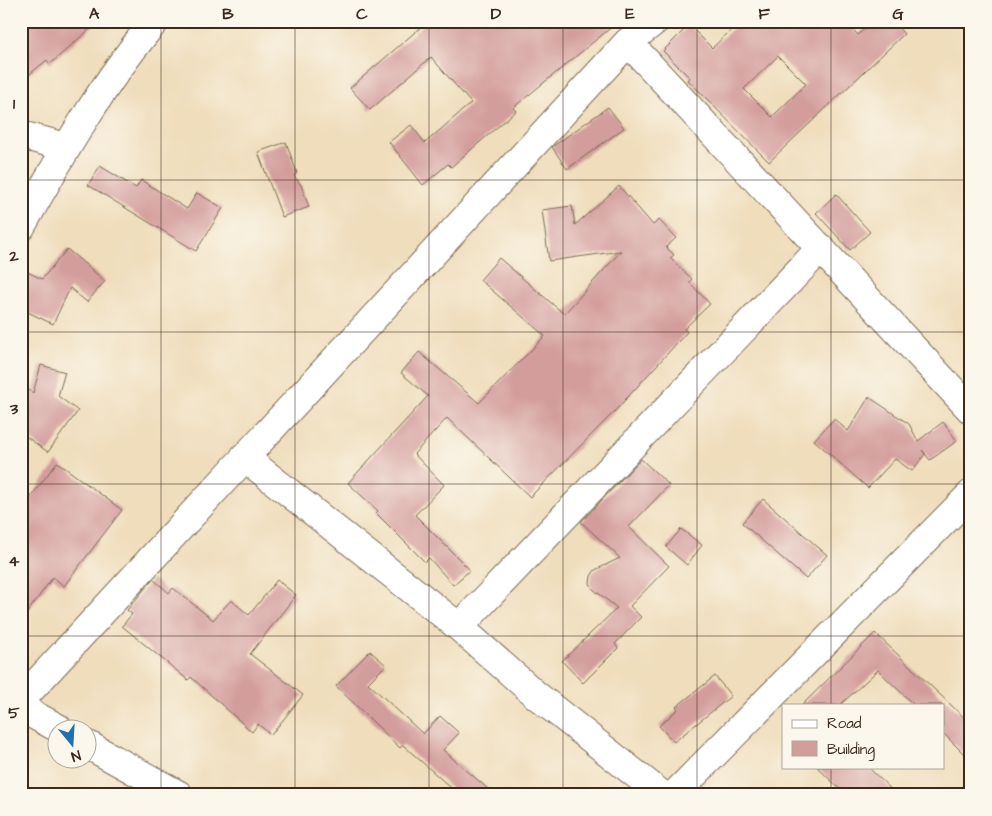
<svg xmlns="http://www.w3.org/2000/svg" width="992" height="816" font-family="'Architects Daughter',sans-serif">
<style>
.building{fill:#d39d9b;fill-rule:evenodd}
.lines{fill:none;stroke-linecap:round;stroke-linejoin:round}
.street-casing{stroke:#7a6955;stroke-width:30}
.street{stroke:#fff;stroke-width:28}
.grid{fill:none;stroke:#3b2a1e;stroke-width:1;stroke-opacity:0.55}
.neatline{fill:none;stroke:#3b2a1e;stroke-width:2}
.grid-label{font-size:16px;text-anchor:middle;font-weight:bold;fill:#3b2a1e}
</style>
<rect width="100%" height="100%" fill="#fbf7ec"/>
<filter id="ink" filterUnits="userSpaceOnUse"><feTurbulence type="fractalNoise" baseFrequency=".02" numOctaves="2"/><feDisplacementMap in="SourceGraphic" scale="10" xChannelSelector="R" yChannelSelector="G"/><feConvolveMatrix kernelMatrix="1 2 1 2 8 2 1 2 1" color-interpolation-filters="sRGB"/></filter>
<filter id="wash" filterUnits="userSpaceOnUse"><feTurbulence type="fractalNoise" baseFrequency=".0096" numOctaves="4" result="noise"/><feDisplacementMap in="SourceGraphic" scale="20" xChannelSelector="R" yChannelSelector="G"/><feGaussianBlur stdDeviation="1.12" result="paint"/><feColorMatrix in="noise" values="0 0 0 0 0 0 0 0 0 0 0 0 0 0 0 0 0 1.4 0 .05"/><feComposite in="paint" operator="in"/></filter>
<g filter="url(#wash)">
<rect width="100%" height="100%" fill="#efddbb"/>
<g id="blocks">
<path class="building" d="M21,21h78l-49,43 -3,-4 -26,21z
M428,21h191l-106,87 3,3 -65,56 -3,-3 -25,21 -34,-43 22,-17 14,18 46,-40 -40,-46 -61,53 -20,-22z
M741,21h104l13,14 15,-14h20l11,13 -135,128 -81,-82 2,-2 -27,-27 26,-26 23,23zM778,56l28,28 -34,33 -28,-28z
M608,107l16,21 -57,41 -15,-22z
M286,142l11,31 -3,3 7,9 8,22 -27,10 -24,-65z
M100,166l36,22 5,-8 46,29 10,-16 26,15 -27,43 -108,-66z
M619,186l34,39 6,-5 17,18 -10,9 8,8 -4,3 22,21 -3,3 21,22 -26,25 3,3 -72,79 -85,86 -83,-79 -33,36 30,31 -29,30 55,55 -17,15 -24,-27 -4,4 -49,-49 2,-2 -30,-28 80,-87 -27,-23 18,-21 60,51 66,-67 -65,-56 19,-22 65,56 57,-63 -72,10 -7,-51 30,-4 3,19z
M836,194l34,38 -20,18 -34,-37z
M67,249l38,32 -18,21 -17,-14 -17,36 -32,-15v-40l21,10z
M41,365l24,7 -7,24 20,15 -30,41 -27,-19v-49l12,9z
M869,397l40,27 9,17 25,-19 14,19 -27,19 -8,-10 3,4 -13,17 -17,-12 -27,29 -54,-48 20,-21 14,12z
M641,459l28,26 -40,42 40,39 -39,40 11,11 -26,27 3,4 -35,35 -21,-22 55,-53 -24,-19 -3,-6 1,-7 4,-6 25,-12 -39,-36z
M57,462l65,48 -58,76 -11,-9 -32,44v-111z
M763,499l64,56 -21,24 -64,-56z
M681,529l21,16 -15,20 -21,-18z
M153,579l16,14 4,-5 40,32 18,-20 18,15 28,-35 19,15 -46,59 53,41 -32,40 -13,-11 -6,8 -61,-55 -3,3 -66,-54 10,-12 -5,-4z
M875,633l96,91v37l-28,-28v-28h-29l-36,-35 -38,35h-38z
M370,651l16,14 -18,18 55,51 17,-18 19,17 -16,17 52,45h-36l-56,-50 -3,3 -64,-62z
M715,676l16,20 -57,46 -15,-16 19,-17 -2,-2z
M817,767h51l29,28h-51z"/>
</g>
</g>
<g filter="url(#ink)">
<use href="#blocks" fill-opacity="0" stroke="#7a6955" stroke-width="1"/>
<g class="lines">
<defs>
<path id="street" d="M628,42l343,368
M21,135l45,12
M21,227c40,-71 81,-143 134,-206
M244,457l215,170 77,68 126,100
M459,627l362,-379
M21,700l607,-658 27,-21
M21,708l37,20
M88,745l91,50
M674,795l297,-301"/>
</defs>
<use href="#street" class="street-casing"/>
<use href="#street" class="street"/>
</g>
</g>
<path class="grid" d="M161,21v774M295,21v774M429,21v774M563,21v774M697,21v774M831,21v684M21,180h950M21,332h950M21,484h950M21,636h950M831,767v28"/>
<rect width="992" height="816" fill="none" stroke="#fbf7ec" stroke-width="55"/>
<rect x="782" y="704" width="162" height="65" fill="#fbf7ec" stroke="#aea59a"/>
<rect x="792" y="720" width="25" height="8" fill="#ffffff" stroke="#aea59a"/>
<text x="827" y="728" font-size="15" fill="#3b2a1e">Road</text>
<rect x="792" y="741" width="25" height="15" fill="#d39d9b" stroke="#aea59a"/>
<text x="827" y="754" font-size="15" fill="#3b2a1e">Building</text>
<g transform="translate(72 744) rotate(162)"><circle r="24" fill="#fbf7ec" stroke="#aea59a"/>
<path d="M0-4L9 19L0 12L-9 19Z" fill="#1f6fb2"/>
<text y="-8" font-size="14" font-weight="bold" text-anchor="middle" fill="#3b2a1e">N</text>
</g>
<rect x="28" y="28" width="936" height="760" class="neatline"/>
<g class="grid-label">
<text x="94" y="19">A</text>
<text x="228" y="19">B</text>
<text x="362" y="19">C</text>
<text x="496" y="19">D</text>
<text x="630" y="19">E</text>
<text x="764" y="19">F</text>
<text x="898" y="19">G</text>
<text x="14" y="109">1</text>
<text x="14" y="261">2</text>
<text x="14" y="414">3</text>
<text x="14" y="566">4</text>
<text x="14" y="718">5</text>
</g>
</svg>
